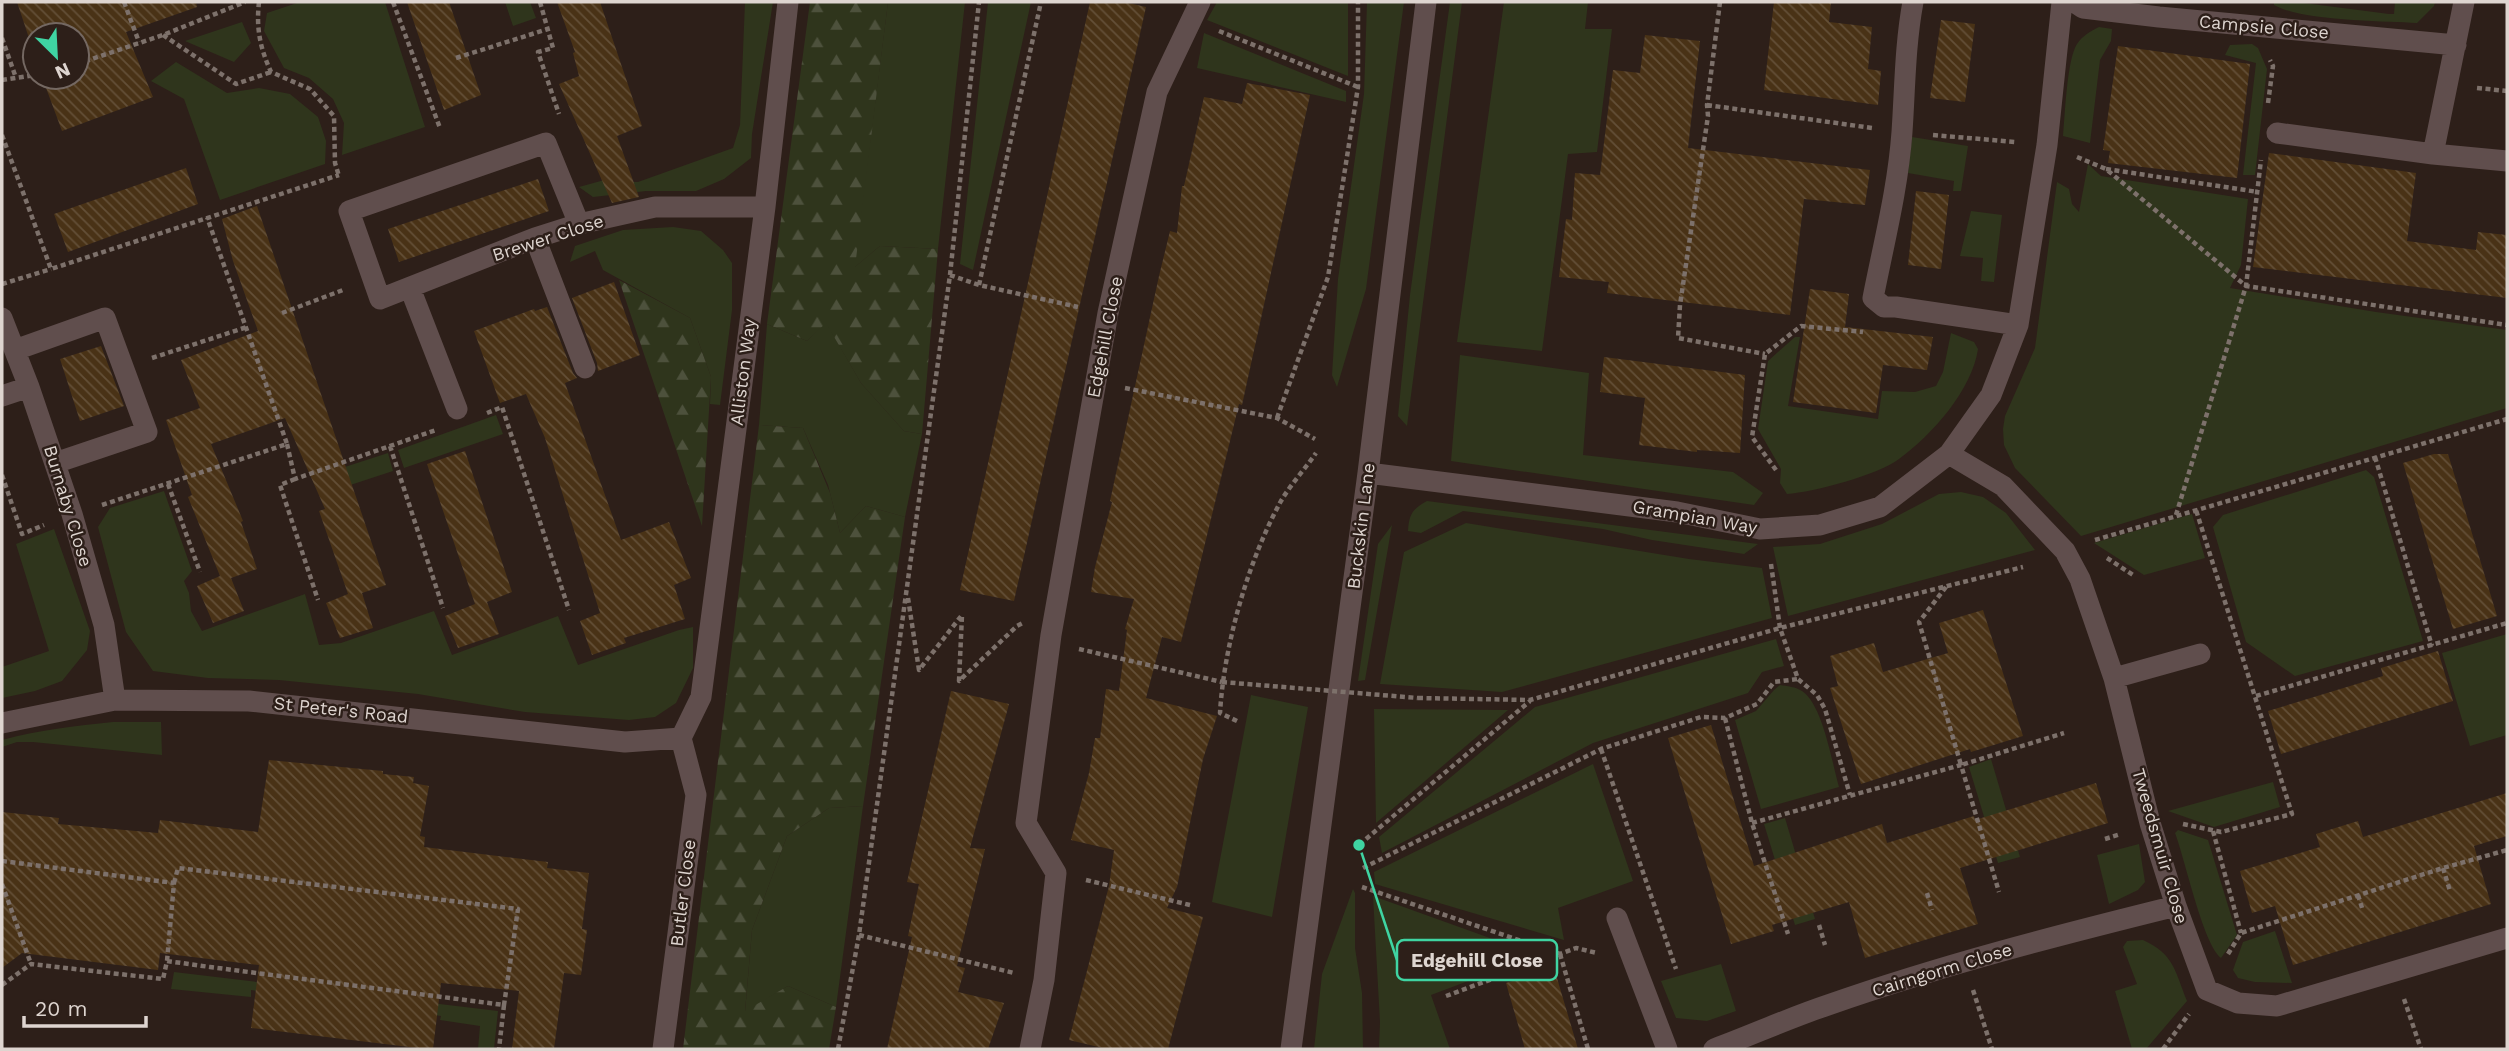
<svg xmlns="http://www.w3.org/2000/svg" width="2509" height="1051" font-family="'Work Sans',sans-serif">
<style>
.grass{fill:#2f351c}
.forest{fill:url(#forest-firs)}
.building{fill:url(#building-back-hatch)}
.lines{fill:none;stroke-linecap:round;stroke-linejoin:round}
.path{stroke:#7d716b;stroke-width:4.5;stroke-dasharray:5 3.5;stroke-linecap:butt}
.minor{stroke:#604e4d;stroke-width:21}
.path-bridge{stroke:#7d716b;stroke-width:4.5;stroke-dasharray:5 3.5;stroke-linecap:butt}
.labels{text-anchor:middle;stroke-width:5;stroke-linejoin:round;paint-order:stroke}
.street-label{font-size:18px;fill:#ded5d0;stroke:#2d1f19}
.leader{fill:none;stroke:#3fd4a2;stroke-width:2.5}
.callout-dot{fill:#3fd4a2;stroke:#2d1f19;stroke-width:2.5}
.callout{fill:#2d1f19;stroke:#3fd4a2;stroke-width:2.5}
.callout-label{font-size:19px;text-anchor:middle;font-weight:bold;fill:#ded5d0}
</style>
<defs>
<pattern id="forest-firs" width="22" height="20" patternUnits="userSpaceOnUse" patternTransform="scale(1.75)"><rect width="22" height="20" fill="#2f351c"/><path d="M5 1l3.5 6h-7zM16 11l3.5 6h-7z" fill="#4d513c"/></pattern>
<pattern id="building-back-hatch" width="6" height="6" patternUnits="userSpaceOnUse" patternTransform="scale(1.75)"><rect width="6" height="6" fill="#493216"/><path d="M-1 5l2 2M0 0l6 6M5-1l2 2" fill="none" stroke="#634f37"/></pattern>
</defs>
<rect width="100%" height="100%" fill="#2d1f19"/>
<path class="grass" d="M300,2h85l40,125 -83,28 2,-32 -11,-24 -24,-21 -25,-10 -20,-37 3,-18z
M505,2h25l6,16 -23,8z
M745,2h28l-21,132 -1,24 -27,21 -28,12h-50l-53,6 -14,-10 47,-13 5,8h7l95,-34 7,-23z
M888,2h77l-27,247 -58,-3 -26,22z
M988,2h43l-58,268 -13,-6z
M1217,2h131v74l-141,-56z
M1367,2h37l-38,287 -29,98 -5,-12 6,-96 26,-185z
M1450,2h12l-55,424 -9,-10 12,-121z
M1504,2h84l-3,27h27l-15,123 -29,2 -26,197 -85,-9z
M2274,2h22l93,12h5l1,-12h40l-1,4 -17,17c-34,-2 -115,-2 -143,-18z
M242,22l9,21 -17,19 -49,-21z
M2099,27l13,2 -1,12 -11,19 -10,83 -27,-7c2,-21 4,-77 14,-92 5,-8 14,-13 22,-17z
M1204,33l142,58v11l-149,-34z
M2252,44l6,4 9,21 -12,106h-12l13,-112 -31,-8 5,-10z
M176,62l51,31 32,-5 31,6 28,23 8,24 -1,23 -105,36 -36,-101 -33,-18z
M1912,137l56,9 -7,45h-8l1,-10 -46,-8z
M2088,164l13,12 147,23 -7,66 -11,23 146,24 131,18v78l-426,128 -66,-68 -11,-23 -1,-16 2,-13 30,-68 22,-166 12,7 3,15 7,8z
M1971,211l31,4 -8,67 -13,-1 2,-23 -23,-2z
M673,227l28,4 22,19 9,13v47l-12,95 -10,-1 1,-27 -21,-59 -87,-48 -8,-19 -25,11 5,-16 48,-16z
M826,322l35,61 43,48 18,3 -17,83 -39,-11 -26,27 -12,-48 -25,-57 -44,-3 8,-101 40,17z
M1951,333l23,9 4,7c-6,41 -46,86 -79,110 -21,16 -85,33 -112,35l-7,-11 1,-14 -23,-40 10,-68 27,-24h5l-12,69 90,13 4,-28 33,1 21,-6 7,-14z
M1460,355l129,18 -6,82 150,17 30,21 -9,12 -303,-44z
M496,415l7,19 -99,34 -6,-18z
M388,453l5,18 -70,23 -6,-18z
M2366,470l8,7 49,164 -128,35 -49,-34 -33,-115 10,-12z
M164,491l28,80 -8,10 5,12 2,18 11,20 103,-37 14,51 22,-2 93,-32 18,44 106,-39 20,49 101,-35 14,-3v41l-17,35 -21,14 -26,3 -104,-8 -107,-18 -139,-14 -71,-2 -55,-7 -27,-39 -28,-105 12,-19z
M1961,492l22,5 23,16 29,37 -247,66 -15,-69 47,-3 62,-20 57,-30z
M1427,501l331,43 -14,10 -92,-14 -49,-11 -140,-18 -42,22 -13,-2c1,-16 4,-22 19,-30z
M2192,514l13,44 -61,17 -50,-32z
M1466,523l223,36 73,9 10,50 -270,74 -122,-8 24,-132z
M1392,525l-27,155 -7,1 20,-137z
M54,529l36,102 -3,19 -25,31 -27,10 -33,7v-31l47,-16 -33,-107z
M2507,634v101l-37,11 -28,-93z
M1776,639l8,27 -22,6 -14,21 -155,50 -211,110 -3,-16 156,-130z
M1780,685c7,1 16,2 22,6 21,14 30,72 37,96l-78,22 -26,-89 21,-9 18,-21z
M1251,695l57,12 -36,210 -60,-15z
M1374,709l134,1 -132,113z
M113,722h48l1,33 -129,-13h-16l-15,5v-7c36,-10 74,-14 111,-18z
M1991,759l29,98 -22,6 -29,-96z
M1593,764l40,117 -75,27 6,32 -189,-56 -1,-12z
M2273,782l7,25 -66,20 -46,-16z
M863,806l-27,201 -48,-21 -43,26 7,-82 35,-94 42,-28z
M1785,818l30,101 -20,6 -31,-101z
M2178,830l30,10 29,95 -16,23c-18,-14 -36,-99 -46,-125z
M2139,844l6,38 -7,8 -29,14 -12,-49z
M1353,889l2,4v55l7,45 1,56h-49l8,-75z
M1373,896l164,59 -106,40 19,54h-71l1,-27z
M2275,931l17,52 -37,-1 -17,-4 -5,-8 10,-28z
M2143,940c31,14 32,31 44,61l-41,48h-14l-17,-58 22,-7 -14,-37 4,-6z
M1721,964l15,47 -29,10 -31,-3 -15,-37z
M174,972l324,39 -4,38h-16l2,-23 -40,-6 1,-4 -190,-26v7l-80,-8z"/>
<path class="forest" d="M810,2h78l-33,265 25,-21 58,3 -16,185 -18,-3 -43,-48 -35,-60 -19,18 -40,-17z
M619,280l71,38 21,59 -9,149z
M759,425l44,3 27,65 10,40 26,-27 39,11 -42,289 -34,2 -42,28 -35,94 -7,81 43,-25 48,21 -7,42h-146z"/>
<path class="building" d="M17,2h179l1,5 -71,25 27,65 -91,34 -20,-54h35v-42h-42v21z
M407,2h42l32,93 -37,15z
M557,2h43l42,124 -25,10 22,61 -27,6 -53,-119 20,-8 -6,-23 2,-1z
M1090,2h34l22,5 -132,594 -54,-11z
M1774,2h57l-2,20 43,5 -4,42 13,2 -3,34 -114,-15z
M1941,20l34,4 -10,78 -35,-4z
M1645,35l55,6 -12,107 182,22 -5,35 -61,-6 -14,116 -183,-22 2,-11 -50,-5 7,-58 6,1 3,-47 25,2 13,-105 27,3z
M2118,46l132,18 -13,114 -129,-15 2,-12 -7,-1z
M1247,83l63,12 -68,310 -3,-1 -58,238 -19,-5 -16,61 71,18 -14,43 -26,128 -10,21 36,9 -35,132h-61l-38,-9 40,-154 5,-36 -43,-10 18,-67 6,-35h5l6,-49 13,2 8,-61 -2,-1 9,-30 -43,-7 4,-25 17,-65 -2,-1 49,-225 11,-45 7,2 5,-47h2l20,-89 38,7z
M2269,153l147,20 -9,68 69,9 2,-18 29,3v63l-254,-31z
M186,168l12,36 -130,48 -14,-38z
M538,179l11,32 -150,51 -11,-33z
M1916,191l33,4 -8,74 -33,-4z
M257,206l129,379 -24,8 11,35 -33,10 -14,-35 22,-9 -29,-83 6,-2 -40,-91 -74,26 32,77 -2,1 16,47 -26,9 13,33 -31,12 -16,-37 23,-10 -32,-79 4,-2 -26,-75 34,-12 -19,-48 77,-29 -25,-70 -11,-42z
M614,282l26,73 -42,16 -1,-8 -25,-65z
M1810,289l39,5 -4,33 88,10 -6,33 -44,-5 -7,48 -83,-11z
M547,307l26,66 4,5 -12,5 56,157 48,-18 22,56 -17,7 11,34 -61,19 2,5 -34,12 -12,-34 20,-8 -55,-175 -19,-44 -26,9 -26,-72 60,-22 1,2z
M101,346l23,60 -44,15 -20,-62z
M1604,357l141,18 -5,78 -43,-3v2l-58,-7 6,-47 -45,-6z
M465,451l47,141 -25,10 12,32 -41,14 -13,-32 30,-12 -48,-140z
M2434,454h14l49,162 -44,13 -50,-166z
M1983,610l40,126 -52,16 -1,-3 -109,35 -31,-96 8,-2 -8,-30 44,-13 9,29 65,-19 -9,-30z
M2438,651l15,50 -172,53 -13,-43 115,-35 -2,-8z
M951,691l58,13 -39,144 15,1 -28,117 8,2 -7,24 46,11 -16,46h-101l25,-112 -4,-1 11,-52 -12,-2z
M1711,725l43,141 128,-42 5,19 87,-27 1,4 121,-37 12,40 -148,45 18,56 -113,34 -16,-56 -77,23 2,6 -43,13 -63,-206z
M269,760l114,11v3l31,3 -1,6 16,3 -9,50 5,1 -1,10 124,15 -1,6 42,5 -7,56 5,1 -6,45 -17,-2 -10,76h-42l7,-58 -78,-8 -8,66h-7l-175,-21 8,-63 -99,-12 -2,17 -136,-17 -20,15v-156l57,6 -1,6 100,9 2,-13 98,12z
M2507,793v43l-33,10 17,58 -198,61 -18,-59 -23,7 -12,-42 80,-24 -4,-13 42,-13 5,16z
M1554,968l24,81h-53l-19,-66z"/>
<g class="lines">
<path class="path" d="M124,2l15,40
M259,2c-3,26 1,46 12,70l39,17 24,27 1,47 4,13
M393,2l47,126
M540,2l13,46 -15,4 21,62
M1720,2l-13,103 1,11 -28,189 -2,33 87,16
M1219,31l139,56
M163,35l73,49 35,-12
M2,38l14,40
M456,58l92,-29
M77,64l86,-29 82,-33
M2,80l33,-5
M2477,88l30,3
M2268,103l5,-37 -3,-6
M1707,105l165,23
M2,135l49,134 288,-94
M1933,135l82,7
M2077,157l29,12 140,117 261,39
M2106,169l152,23
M950,275l29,10 99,22
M2,284l49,-15
M979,285l62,-283
M282,313l61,-23
M152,358l95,-31
M1125,388l152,30 38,21
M487,413l15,-6 67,203
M1277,418l51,-141 30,-190v-85
M287,444l8,35 141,-49
M390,446l53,162
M2375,457l57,189
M1776,470l-24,-33 13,-83 36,-28 62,6
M2,475l20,59 22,-9
M295,479l-15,6 38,115
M168,484l32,88
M102,505l185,-61 -80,-227
M2176,515l70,-229 15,-126
M2095,540l412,-121
M2107,558l26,17
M1771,564l9,64 18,51 19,16 8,14 25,86
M1946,587l-27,35 42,143 103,-32
M908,598l11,72 43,-55 -3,66 58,-55 6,-3
M1079,649l143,33
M2256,696l251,-73
M1418,698l112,2 250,-72 243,-61
M1725,718l27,105 36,111
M1237,721l-17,-8c4,-68 28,-152 61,-212 10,-17 24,-32 35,-48
M1601,749l75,220
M1752,823l209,-58 38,127
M2183,824l38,8 71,-18 -96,-304
M2213,831l28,102
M1366,839l164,-138
M2105,839l16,-5
M2,861l172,22 -7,78
M1363,868l238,-119 100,-32 24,1 32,-14 17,-22 24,-3
M2443,868l7,23
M1086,880l104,25
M174,883l4,-15 340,41 -14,96
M2,884l29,80
M1362,887l198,67
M1927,893l5,17
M2358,895l5,16
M1819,925l6,20
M859,935l155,38
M1560,954l28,95
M2228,954l13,-21 202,-65 64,-18
M2,985l29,-21 132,15 4,-18 43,6 294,38 -5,44
M1973,990l19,59
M1446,996l130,-48 21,5
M2404,999l17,50
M838,1049l21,-114 91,-660 29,-273
M2163,1049l26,-35"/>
<path class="minor" d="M1913,2c-8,43 -8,86 -11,130 -4,56 -18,110 -29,166l11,9h12l122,18
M2074,2l9,6 76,9 297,28
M2277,133l156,21 74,7
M2433,154l31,-152
M579,224l-33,-81 -197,68 31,88 155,-61 44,-14 76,-17h110
M535,238l50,130
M410,288l47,121
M2,318l27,69 43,127 32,111 11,75
M15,350l90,-32 42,114 -92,31
M2,396l27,-9
M1949,454l54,32 62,65 15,28 34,99 36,145 26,83 31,84 31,13 39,3 230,-68
M1368,473l309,39 83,17 60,-4 60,-18 69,-53 42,-59 27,-70 29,-180 15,-143
M2114,678l86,-24
M2,723l113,-23 134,1 376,41 56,-4
M681,738l20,-41 64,-490 23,-205
M1617,918l50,131
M663,1049l33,-254 -15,-57
M1030,1049l14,-69 12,-107 -30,-50 25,-188 57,-322 49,-221 43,-90
M1291,1049l77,-576 58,-471
M1714,1049c38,-14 75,-31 114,-44 114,-40 231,-70 348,-99"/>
<path class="path-bridge" d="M1222,682l196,16"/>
</g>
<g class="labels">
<g class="street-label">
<text transform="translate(2264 27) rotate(5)" y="6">Campsie Close</text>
<text transform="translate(548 238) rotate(-18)" y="6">Brewer Close</text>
<text transform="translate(1105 337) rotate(-79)" y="6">Edgehill Close</text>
<text transform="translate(743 372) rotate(-83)" y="6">Alliston Way</text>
<text transform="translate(68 506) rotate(73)" y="6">Burnaby Close</text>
<text transform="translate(1695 517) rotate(10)" y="6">Grampian Way</text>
<text transform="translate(1361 526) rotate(-83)" y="6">Buckskin Lane</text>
<text transform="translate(341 710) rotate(6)" y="6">St Peter's Road</text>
<text transform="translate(2160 846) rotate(74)" y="6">Tweedsmuir Close</text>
<text transform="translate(683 893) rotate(-83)" y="6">Butler Close</text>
<text transform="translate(1942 970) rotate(-17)" y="6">Cairngorm Close</text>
</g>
</g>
<path class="leader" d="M1359 845L1397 960"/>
<circle class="callout-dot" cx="1359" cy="845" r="7"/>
<rect class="callout" x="1397" y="940" width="160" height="40" rx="7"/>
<g class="callout-label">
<text x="1477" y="967">Edgehill Close</text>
</g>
<rect width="2509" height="1051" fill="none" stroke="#ded5d0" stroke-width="7"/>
<g transform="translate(56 56) rotate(156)"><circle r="33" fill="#2d1f19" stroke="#746862" stroke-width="2"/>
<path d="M0-5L12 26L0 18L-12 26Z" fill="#3fd4a2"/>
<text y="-10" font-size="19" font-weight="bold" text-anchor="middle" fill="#ded5d0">N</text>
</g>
<path d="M24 1016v10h122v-10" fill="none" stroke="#ded5d0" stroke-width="3.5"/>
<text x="35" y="1016" font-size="21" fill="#ded5d0" stroke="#2d1f19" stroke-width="5" paint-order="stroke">20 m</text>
</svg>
